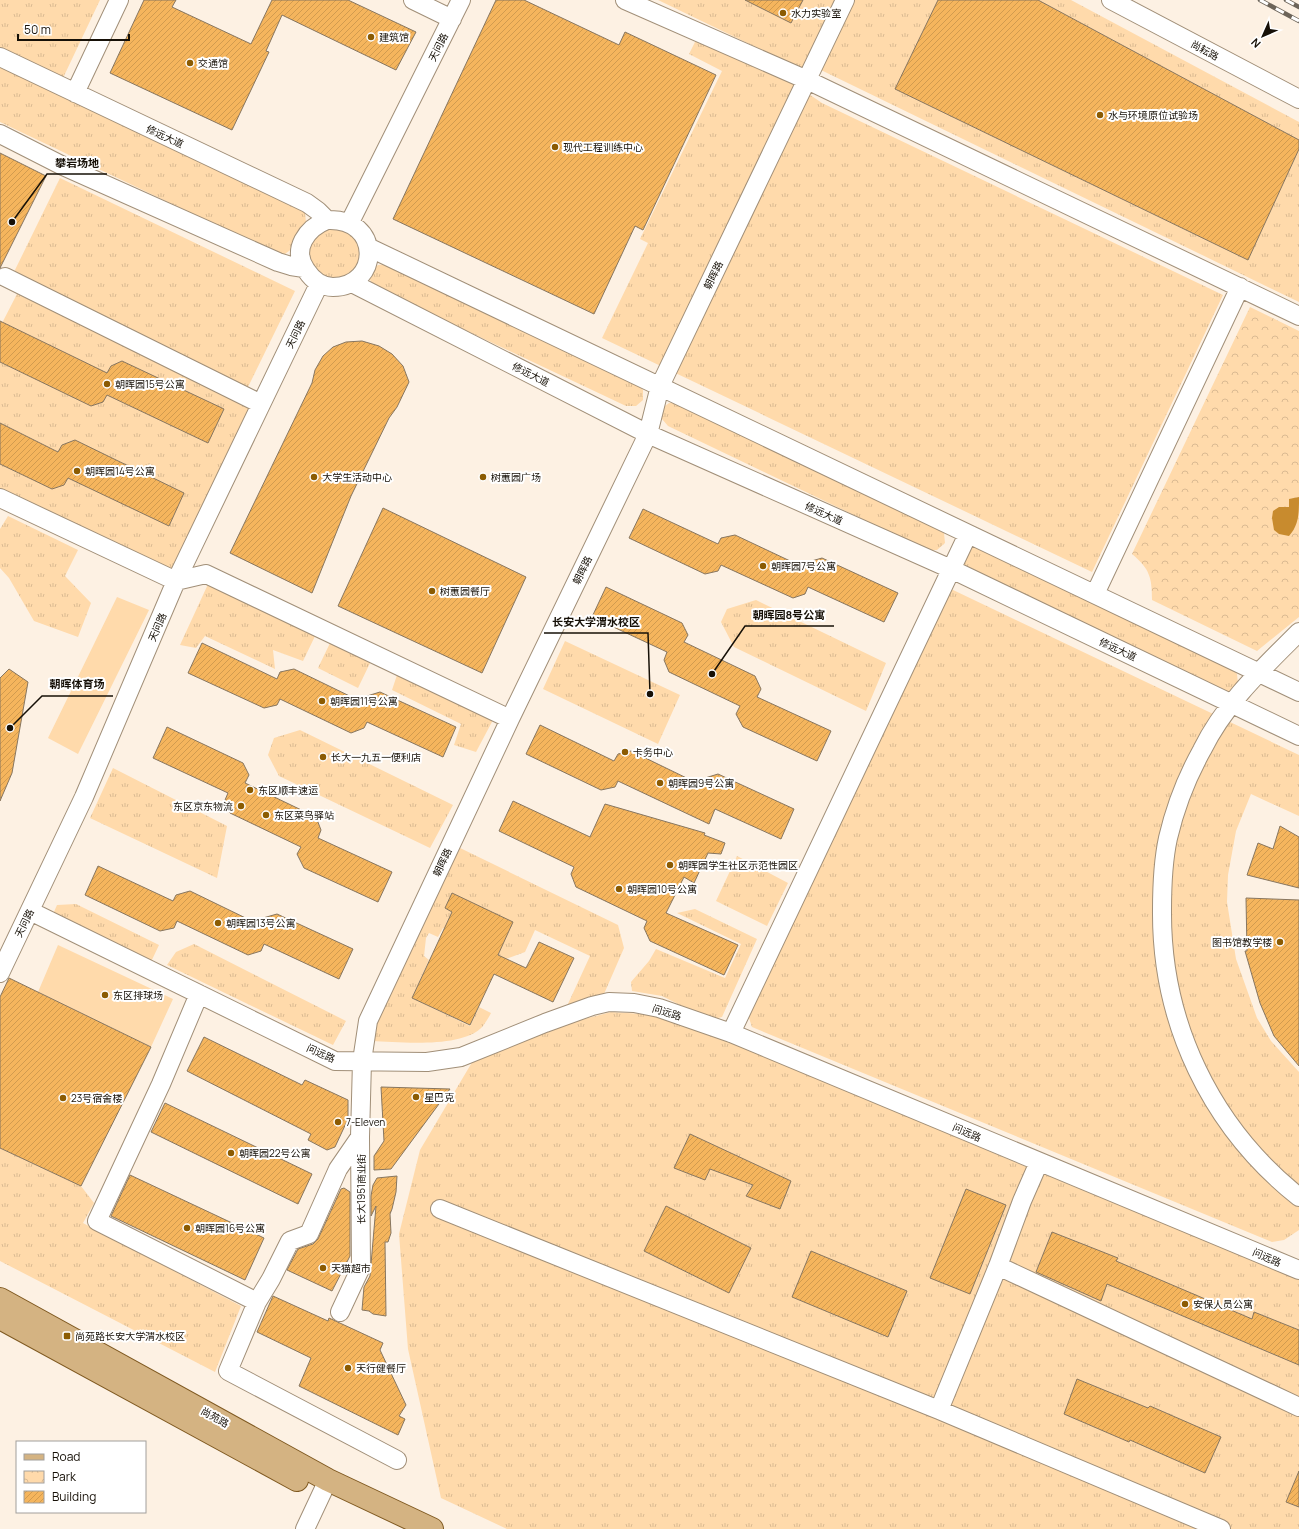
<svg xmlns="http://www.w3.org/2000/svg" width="1299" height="1529" font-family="Manrope,'Noto Sans SC',sans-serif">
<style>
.grass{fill:url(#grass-tufts)}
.park{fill:url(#park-crowns)}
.pitch{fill:#ffdaab}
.water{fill:#c88b2e}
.building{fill:url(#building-hatch);stroke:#877660}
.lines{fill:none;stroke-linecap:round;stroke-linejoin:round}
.minor-casing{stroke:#a18f78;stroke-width:20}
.major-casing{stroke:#7f5920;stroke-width:24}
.minor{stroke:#fff;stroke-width:18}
.major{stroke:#d4b382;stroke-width:22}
.rail-casing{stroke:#6c6459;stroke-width:4.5}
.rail{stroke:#fff;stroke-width:3;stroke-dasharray:9;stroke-linecap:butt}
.poi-dot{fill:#8b5b02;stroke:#fff;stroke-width:1.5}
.labels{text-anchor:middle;stroke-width:4;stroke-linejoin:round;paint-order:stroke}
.poi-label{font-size:10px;fill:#161007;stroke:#fff;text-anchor:start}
.street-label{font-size:10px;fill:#161007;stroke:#fff}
.leader{fill:none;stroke:#161007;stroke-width:1.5}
.callout-dot{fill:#161007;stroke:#fff;stroke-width:1.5}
.callout-label{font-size:11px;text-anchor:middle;font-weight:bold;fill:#161007;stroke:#fff;stroke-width:4;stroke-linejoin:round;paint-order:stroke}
</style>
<defs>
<pattern id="grass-tufts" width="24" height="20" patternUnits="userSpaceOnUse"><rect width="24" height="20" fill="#ffdaab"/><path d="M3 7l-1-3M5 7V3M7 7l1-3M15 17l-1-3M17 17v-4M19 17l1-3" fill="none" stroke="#daba92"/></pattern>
<pattern id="park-crowns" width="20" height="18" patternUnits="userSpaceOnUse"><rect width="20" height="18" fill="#ffdaab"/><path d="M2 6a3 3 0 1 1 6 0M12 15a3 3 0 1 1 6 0" fill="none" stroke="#daba92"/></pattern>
<pattern id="building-hatch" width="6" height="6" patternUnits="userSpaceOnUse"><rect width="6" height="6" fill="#f5b55d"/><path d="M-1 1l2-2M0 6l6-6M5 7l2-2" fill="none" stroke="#d19b4f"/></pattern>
</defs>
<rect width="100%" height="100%" fill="#fdf1e3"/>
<path class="grass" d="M0,0h100l-37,78 -63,-30z
M658,0h413l228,122v180l-476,-231 -28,-5z
M704,39l84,41 34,23 401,192 -131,277 -490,-234 46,-95 -8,-4 82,-168 -33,-17 6,-12z
M0,63l298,144 7,6 1,9 -13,26 -8,6h-8l-277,-132z
M60,178l235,113 -47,96 -235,-113z
M324,229h23c19,17 19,28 3,47l-23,4 -18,-18c0,-16 2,-22 15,-33z
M388,264l249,118 6,8v10l-7,6h-10l-250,-118 -6,-8v-9l8,-6z
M17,294l236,110 -82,169 -171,-82v-164z
M669,403h10l259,123 6,7 1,10 -8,7h-10l-259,-124 -6,-7 -1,-10z
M8,516l70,34 -13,26 26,27 -13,34 -44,-16 -25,-43 -9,-10v-39z
M970,547h10l251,120 6,7 1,10 -8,7h-10l-252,-120 -6,-8z
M209,582l108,50 -14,29 -30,-11 2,19 -70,-33 -9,12 -16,-3z
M951,589l348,166v61l-48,-22 -15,37 -8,44 -1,27 9,57 21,59 14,23 28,31v158l-15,10 -12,2 -520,-215 -4,-12z
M756,600l130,63 -20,48 -132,-64 -13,-25 6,-13z
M331,641l41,18 -14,29 -40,-20z
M565,641l115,54 -22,49 -115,-55z
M398,672l95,48 -17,32 -22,-7 7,-21 -69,-34z
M300,730l153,75 -23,43 -151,-72 -11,-21 6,-17z
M113,768l114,58 -10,52 -127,-60z
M458,847l160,78 6,23 -20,46 -37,12 23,-50 -55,-26 -10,22 -19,7 -63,-31 -5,9 -9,-4 -3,5 -2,18 5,4 -17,38 58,28 9,-19 12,6c-2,4 -5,9 -8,13 -20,23 -84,16 -111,15v-17z
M737,856l51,27 -21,43 -51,-25z
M76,904l83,41 -9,19 -97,-50 4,-9z
M695,909l62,30 -35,78 -12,3 -48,-24 -30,-5 -1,-9 18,-21 7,-12 69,29 16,-34 -64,-31z
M194,944l152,77 -13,24 -166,-80 9,-13z
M611,1012l48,3 56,20 319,135 265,109v250h-792l-66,-31 -33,-149 -9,-115 21,-84 54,-91 84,-33z
M0,1148l81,38 13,17 -11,20 158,83 -26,66 -215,-111z"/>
<path class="park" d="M1250,307l49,24v286l-42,34 -105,-51c0,-22 -2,-31 -20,-46z"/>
<path class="pitch" d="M117,597l32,13 -71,144 -30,-16z
M58,945l115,54 -22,48 -113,-55z"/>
<path class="water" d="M1299,497c0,16 0,28 -10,39l-10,-2 -5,-4 -2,-12 1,-7 6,-4h10v-8z"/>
<path class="building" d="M144,0h32l-4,7 79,37 21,-44h76l68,32 -20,38 -114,-55 -16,36 3,1 -37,78 -122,-57z
M496,0h28l95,45 6,-13 91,43 -73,155 -8,-4 -41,88 -201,-95z
M745,0h58l-12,23z
M938,0h100l261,140v9l-51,111 -353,-171z
M0,153l46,23 -46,92z
M0,321l107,52 4,-7 11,-5 102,48 -16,34 -101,-48 -4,7 -12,4 -91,-44z
M362,341l17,5 13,8 11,12 6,16 -12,25 -8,11 -38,78 -39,97 -82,-40 82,-170 3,-13 8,-14 10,-9 13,-5z
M0,423l58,29 4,-7 13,-5 109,53 -15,33 -101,-48 -4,7 -12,4 -52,-25z
M383,508l143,69 -44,96 -144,-67z
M643,509l75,35 3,-6 14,-3 70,33 3,-6 14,-4 76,35 -14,29 -76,-35 -3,7 -12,4 -72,-33 -3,6 -13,3 -76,-36z
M606,587l76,36 6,12 -4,7 71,34 6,13 -4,8 74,34 -14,30 -74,-34 -7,-13 4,-8 -71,-34 -5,-12 3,-8 -75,-35z
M202,643l75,36 3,-7 14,-3 70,34 3,-7 13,-4 76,35 -13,30 -76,-35 -3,6 -13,5 -71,-34 -3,6 -13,3 -76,-35z
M9,669l19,13 -16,91 -12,28v-123z
M540,725l74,36 4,-7 13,-3 70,34 4,-7 13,-4 76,35 -13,30 -66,-30 -6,15 -91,-43 -3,6 -14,3 -75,-36z
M167,727l76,36 6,12 -4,8 71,34 5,13 -3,8 74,34 -14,30 -74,-34 -7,-14 4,-7 -71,-34 -5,-13 3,-7 -75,-35z
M513,801l77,36 15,-33 100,29 -1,2 21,8 -4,11 -13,-1 -14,30 -10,-6 -18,36 72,32 -14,30 -74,-34 -6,-13 3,-7 -71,-34 -5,-13 3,-7 -75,-36z
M1280,826l19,11v51l-52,-13 11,-32 15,6z
M98,866l75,35 3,-6 14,-4 70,34 3,-7 14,-4 76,35 -14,30 -75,-35 -3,7 -13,4 -71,-34 -3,7 -14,3 -75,-36z
M452,893l61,29 -15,33 28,13 13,-26 35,16 -21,44 -59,-28 -24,51 -58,-27 40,-86 -7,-4z
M1246,898l53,2v166l-25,-30 -14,-33 -15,-52h2z
M9,978l142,69 -70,139 -81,-38v-151z
M204,1037l98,48 3,-5 43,20v19l-13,28 -8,3 -19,-10 3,-6 -124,-63z
M381,1087l69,2 -59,80 -17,1v-14l10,-15z
M165,1103l147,71 -14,30 -147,-72z
M690,1134l101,47 -11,28 -34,-13 7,-11 -43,-16 -5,11 -31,-12z
M130,1175l134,63 -19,42 -134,-64z
M397,1176l-1,16 -4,17 -2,5 1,19 -3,9h-3l1,74 -13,-2 -4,-3 -7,-1 2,-23 6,-11 6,-70 -5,10v-20l2,-11 4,-7z
M344,1188l6,4v64l-18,35 -45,-21 11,-21 15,-5 5,-5 23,-50z
M966,1189l40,16 -36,89 -40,-16z
M666,1206l85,42 -22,45 -85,-42z
M1052,1232l66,26 -2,3 136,58 2,-7 45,18v35l-192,-81 -6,17 -65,-29z
M811,1251l96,40 -19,46 -96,-40z
M273,1296l55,25 1,-3 54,25 -3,7 26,55 -7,11 6,3 -7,16 -99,-49 12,-28 -54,-26z
M1077,1379l71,29 2,-2 71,31 -16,36 -75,-33 -1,2 -65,-28z
M1299,1471v36l-13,-5z"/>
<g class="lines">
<defs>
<path id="minor" d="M413,0l39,19
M625,0l182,80 492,236
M1111,0l188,99
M0,57l307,146 11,8 9,9c55,-3 54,67 6,67 -12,0 -21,-8 -27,-17 -15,-21 1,-42 21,-50
M75,93l44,-93
M0,134l61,31 217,97 13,4 13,2
M350,222l111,-222
M368,247l931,445
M5,277l256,127
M352,283l296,151 303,135 348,167
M0,498l176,83 30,-7 304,145
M1095,594l145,-307
M1299,632c-36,36 -74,71 -97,118 -15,27 -27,58 -34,88 -5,23 -6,48 -6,72 -1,113 49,217 137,287
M30,911l305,150 92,1 34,-5 84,-34 47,-17 17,-4 25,1 25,5 72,25 568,237
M0,973l84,-176 92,-216 143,-297
M199,994l-38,90 -64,137 160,81 -29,69 169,89
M731,1033l237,-499
M440,1209l499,201 282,119
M998,1266l301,141
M257,1302l14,-23 19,-38 19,-7 29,-65 22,-32
M340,1312l21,-45 -1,-130 2,-76 6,-40 142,-302 138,-285 12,-48 185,-386
M939,1410l59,-144 24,-65 17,-39
M305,1529l23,-49"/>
<path id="major" d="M0,1299l328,181 104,49
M0,1318l297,162"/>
</defs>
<use href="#minor" class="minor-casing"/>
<use href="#major" class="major-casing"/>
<use href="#minor" class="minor"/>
<use href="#major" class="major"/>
<defs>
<path id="rail" d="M1260,0l39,21
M1286,0l13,7"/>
</defs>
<use href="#rail" class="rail-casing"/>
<use href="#rail" class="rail"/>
</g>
<g class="poi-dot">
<circle cx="783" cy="13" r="4"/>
<circle cx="371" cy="37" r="4"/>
<circle cx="190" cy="63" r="4"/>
<circle cx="1100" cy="115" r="4"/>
<circle cx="555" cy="147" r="4"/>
<circle cx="107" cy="384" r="4"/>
<circle cx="77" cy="471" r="4"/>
<circle cx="314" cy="477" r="4"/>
<circle cx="483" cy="477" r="4"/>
<circle cx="763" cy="566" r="4"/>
<circle cx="432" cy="591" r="4"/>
<circle cx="322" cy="701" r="4"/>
<circle cx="625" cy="752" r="4"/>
<circle cx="323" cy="757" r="4"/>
<circle cx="660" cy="783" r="4"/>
<circle cx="250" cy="790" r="4"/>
<circle cx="241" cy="806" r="4"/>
<circle cx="266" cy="815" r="4"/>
<circle cx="670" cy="865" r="4"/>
<circle cx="619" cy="889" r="4"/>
<circle cx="218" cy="923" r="4"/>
<circle cx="1280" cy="942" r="4"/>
<circle cx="105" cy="995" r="4"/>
<circle cx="416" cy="1097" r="4"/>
<circle cx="63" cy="1098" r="4"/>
<circle cx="338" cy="1122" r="4"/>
<circle cx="231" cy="1153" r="4"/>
<circle cx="187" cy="1228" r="4"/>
<circle cx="323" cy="1268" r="4"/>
<circle cx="1185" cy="1304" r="4"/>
<rect x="63" y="1332" width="8" height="8" rx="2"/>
<circle cx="348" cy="1368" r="4"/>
</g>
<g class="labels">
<g class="poi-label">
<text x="791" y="17">水力实验室</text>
<text x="379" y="41">建筑馆</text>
<text x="198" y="67">交通馆</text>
<text x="1108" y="119">水与环境原位试验场</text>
<text x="563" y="151">现代工程训练中心</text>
<text x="115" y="388">朝晖园15号公寓</text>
<text x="85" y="475">朝晖园14号公寓</text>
<text x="322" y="481">大学生活动中心</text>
<text x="491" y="481">树蕙园广场</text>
<text x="771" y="570">朝晖园7号公寓</text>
<text x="440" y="595">树蕙园餐厅</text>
<text x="330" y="705">朝晖园11号公寓</text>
<text x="633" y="756">卡务中心</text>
<text x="331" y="761">长大一九五一便利店</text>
<text x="668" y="787">朝晖园9号公寓</text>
<text x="258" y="794">东区顺丰速运</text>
<text x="233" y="810" text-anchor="end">东区京东物流</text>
<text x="274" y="819">东区菜鸟驿站</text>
<text x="678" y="869">朝晖园学生社区示范性园区</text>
<text x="627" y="893">朝晖园10号公寓</text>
<text x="226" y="927">朝晖园13号公寓</text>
<text x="1272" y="946" text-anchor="end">图书馆教学楼</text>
<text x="113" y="999">东区排球场</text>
<text x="424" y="1101">星巴克</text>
<text x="71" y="1102">23号宿舍楼</text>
<text x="346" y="1126">7-Eleven</text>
<text x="239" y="1157">朝晖园22号公寓</text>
<text x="195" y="1232">朝晖园16号公寓</text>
<text x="331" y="1272">天猫超市</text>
<text x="1193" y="1308">安保人员公寓</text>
<text x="75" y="1340">尚苑路长安大学渭水校区</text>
<text x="356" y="1372">天行健餐厅</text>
</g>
<g class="street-label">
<text transform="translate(438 47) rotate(-63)" y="4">天问路</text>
<text transform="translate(1205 50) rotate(28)" y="4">尚耘路</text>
<text transform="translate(165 136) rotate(25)" y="4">修远大道</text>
<text transform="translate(713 275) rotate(-64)" y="4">朝晖路</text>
<text transform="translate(295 334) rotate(-64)" y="4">天问路</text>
<text transform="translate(531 374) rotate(27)" y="4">修远大道</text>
<text transform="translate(824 513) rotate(24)" y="4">修远大道</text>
<text transform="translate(582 570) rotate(-64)" y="4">朝晖路</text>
<text transform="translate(157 627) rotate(-67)" y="4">天问路</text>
<text transform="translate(1118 649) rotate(25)" y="4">修远大道</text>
<text transform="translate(442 862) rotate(-65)" y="4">朝晖路</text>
<text transform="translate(24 923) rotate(-64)" y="4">天问路</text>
<text transform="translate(667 1012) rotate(17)" y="4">问远路</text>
<text transform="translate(321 1053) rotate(24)" y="4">问远路</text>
<text transform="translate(967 1132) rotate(23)" y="4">问远路</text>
<text transform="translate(361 1189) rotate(-90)" y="4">长大1951商业街</text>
<text transform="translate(1267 1257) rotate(23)" y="4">问远路</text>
<text transform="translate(215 1417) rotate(29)" y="4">尚苑路</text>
</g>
</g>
<path class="leader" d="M12 222L47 174H107M712 674L745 626H834M650 694L648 633H544M10 728L42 696H113"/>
<g class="callout-dot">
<circle cx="12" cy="222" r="4"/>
<circle cx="712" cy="674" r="4"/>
<circle cx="650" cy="694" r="4"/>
<circle cx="10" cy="728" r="4"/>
</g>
<g class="callout-label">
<text x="77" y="167">攀岩场地</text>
<text x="789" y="619">朝晖园8号公寓</text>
<text x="596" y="626">长安大学渭水校区</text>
<text x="77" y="688">朝晖体育场</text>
</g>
<rect x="16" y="1441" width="130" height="72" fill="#ffffff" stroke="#a29f9c"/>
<rect x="24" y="1454" width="20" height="6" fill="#d4b382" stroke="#a29f9c"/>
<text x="52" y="1461" font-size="12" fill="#161007">Road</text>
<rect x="24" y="1471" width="20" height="12" fill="url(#park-crowns)" stroke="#a29f9c"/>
<text x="52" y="1481" font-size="12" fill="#161007">Park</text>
<rect x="24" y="1491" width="20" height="12" fill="url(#building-hatch)" stroke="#a29f9c"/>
<text x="52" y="1501" font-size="12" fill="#161007">Building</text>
<g transform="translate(1263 36) rotate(225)" stroke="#ffffff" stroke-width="3" paint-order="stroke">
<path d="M0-3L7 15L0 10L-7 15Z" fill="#161007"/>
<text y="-6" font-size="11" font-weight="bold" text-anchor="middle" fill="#161007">N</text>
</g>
<path d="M18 34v6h111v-6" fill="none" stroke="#161007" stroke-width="2"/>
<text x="24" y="34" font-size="12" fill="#161007" stroke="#ffffff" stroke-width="3" paint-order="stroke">50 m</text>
</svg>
